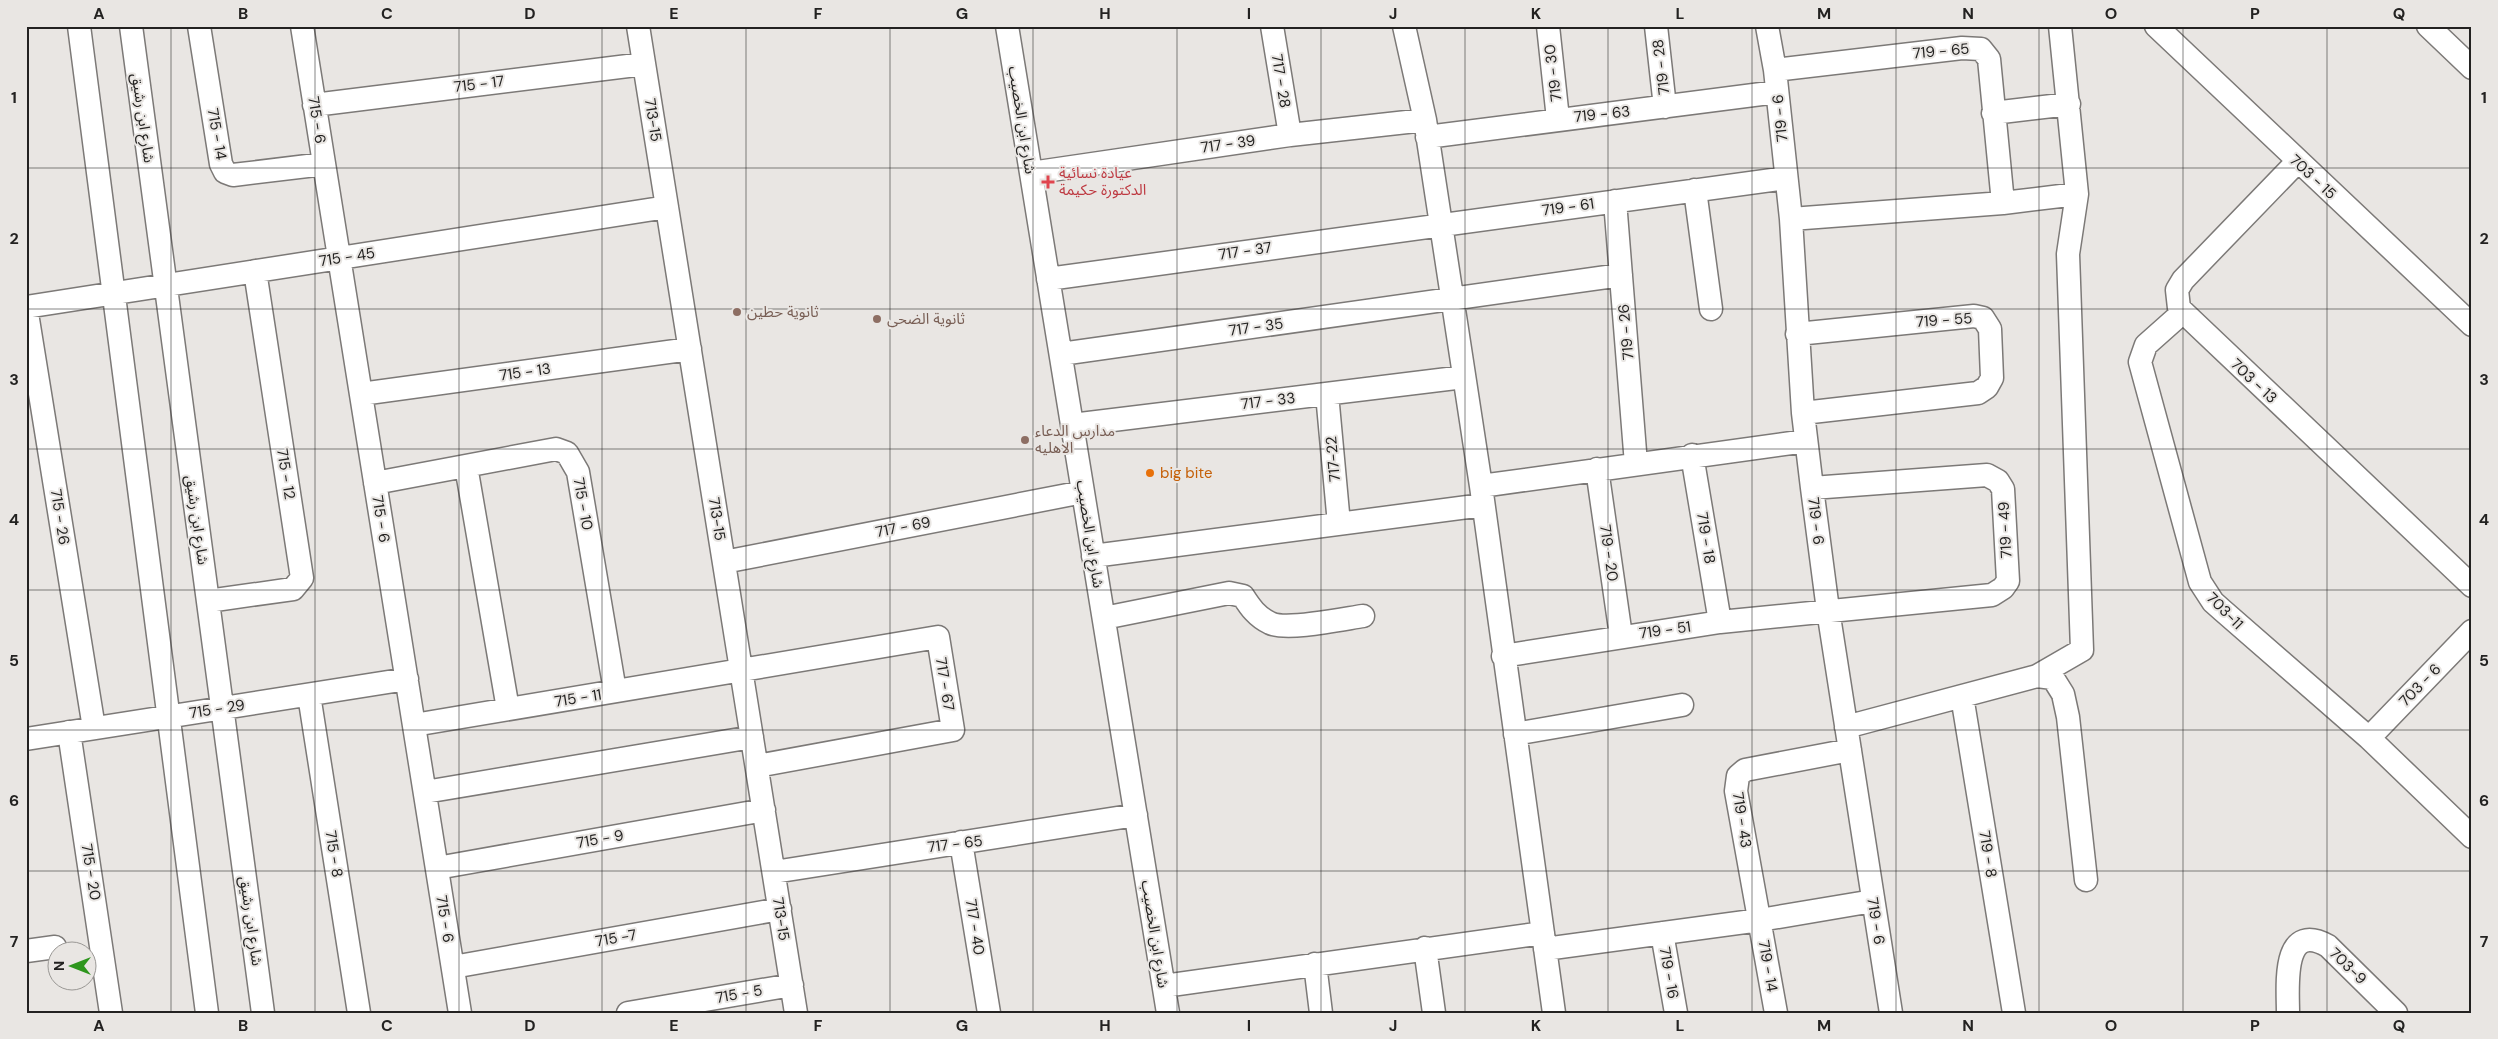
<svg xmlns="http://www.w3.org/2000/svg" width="2498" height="1039" font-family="'DM Sans','Noto Sans Arabic',sans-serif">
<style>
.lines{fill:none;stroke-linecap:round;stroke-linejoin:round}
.minor-casing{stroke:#7c7977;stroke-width:25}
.minor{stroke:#fff;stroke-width:22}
.grid{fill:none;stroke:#232221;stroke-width:1;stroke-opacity:0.55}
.health-dot{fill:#e0444e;stroke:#e9e6e3;stroke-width:2}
.education-dot{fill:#8d6e63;stroke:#e9e6e3;stroke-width:2}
.food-dot{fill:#e8710a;stroke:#e9e6e3;stroke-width:2}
.labels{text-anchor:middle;stroke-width:4;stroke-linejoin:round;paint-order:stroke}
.street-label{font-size:15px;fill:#232221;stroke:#e9e6e3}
.health-label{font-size:15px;fill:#be3a42;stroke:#e9e6e3;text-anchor:start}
.education-label{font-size:15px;fill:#785e54;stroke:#e9e6e3;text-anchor:start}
.food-label{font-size:15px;fill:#c56008;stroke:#e9e6e3;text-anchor:start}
.neatline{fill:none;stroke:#232221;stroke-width:2}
.grid-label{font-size:16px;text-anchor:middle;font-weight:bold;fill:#232221}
</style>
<rect width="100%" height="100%" fill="#e9e6e3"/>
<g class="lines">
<defs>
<path id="minor" d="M79,26l128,987
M131,26l132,987
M199,26l22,138 4,8 8,3 91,-11
M302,26l158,987
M638,26l158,987
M1007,26l161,987
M1272,26l18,109
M1404,26l21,94 56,366 73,527
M1548,26l10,93
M1656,26l9,81
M1767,26l8,44 16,149 12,194 9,75 16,122 63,403
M2156,26l316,299
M2428,26l44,42
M1775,70l187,-22 19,1 8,10 14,144
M314,105l330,-41
M1993,113l76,-9
M1427,137l350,-45
M2297,162l-114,118 -6,10 2,18 293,278
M1031,173l259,-38 135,-15
M1695,190l16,119
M1615,201l21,263
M1791,219l212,-16 74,-9
M1048,279l738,-101
M2182,313l-36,32 -6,17 60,220 13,20 9,8 147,128 103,99
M1797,334l177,-18 9,2 7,11 2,49 -5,9 -9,6 -175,20
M1061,354l560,-79
M361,394l329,-45
M1327,394l12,130
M1072,425l392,-48
M1692,455l28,167
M466,466l42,243
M1597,469l24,167
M375,483l181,-34 11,4 11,19 37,219
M1481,486l325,-45
M1093,556l390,-51
M724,562l359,-70
M208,601l85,-12 9,-11 -47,-307
M1104,618l125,-25 14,3c7,11 14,21 27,27 16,8 73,-4 93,-7
M1503,656l217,-34 272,-27 11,-7 5,-7 -5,-92 -5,-8 -11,-6 -175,13
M2037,676l45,-26 -14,-396 9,-60 -17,-168
M309,695l50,318
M1962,696l52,317
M414,725l524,-88 15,93 -196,36
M1846,727l191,-51 16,2 10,16 5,23 18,163
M94,728l-68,-421 641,-100
M69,732l42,281
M1515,734l167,-29
M2369,738l103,-107
M26,739l381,-60
M425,792l327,-55
M961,842l28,171
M437,868l327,-58
M774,872l362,-57
M1662,933l14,80
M1425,948l9,65
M1545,949l215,-29 113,-19
M26,951l29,-4
M1315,964l6,49
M453,967l327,-58
M1164,986l379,-53
M628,1013l164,-28
M1776,1013l-40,-222 2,-15 7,-6 105,-20
M2288,1013c0,-26 -7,-93 40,-67l68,67"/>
</defs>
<use href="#minor" class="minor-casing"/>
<use href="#minor" class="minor"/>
</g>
<path class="grid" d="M171,26v987M315,26v987M459,26v987M602,26v987M746,26v987M890,26v987M1033,26v987M1177,26v987M1321,26v987M1465,26v987M1608,26v987M1752,26v987M1896,26v987M2039,26v987M2183,26v987M2327,26v987M26,168h2446M26,309h2446M26,449h2446M26,590h2446M26,730h2446M26,871h2446"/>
<path class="health-dot" d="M1045.5 174.5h5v5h5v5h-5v5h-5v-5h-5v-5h5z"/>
<g class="education-dot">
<circle cx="737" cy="312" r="5"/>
<circle cx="877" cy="319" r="5"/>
<circle cx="1025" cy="440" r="5"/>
</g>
<circle class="food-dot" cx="1150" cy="473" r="5"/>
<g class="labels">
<g class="street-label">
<text transform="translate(1941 51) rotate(-5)" y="5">719 - 65</text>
<text transform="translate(1661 67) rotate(-97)" y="5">719 - 28</text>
<text transform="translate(1553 73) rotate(-97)" y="5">719 - 30</text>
<text transform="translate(1281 81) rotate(81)" y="5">717 - 28</text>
<text transform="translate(479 84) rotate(-7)" y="5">715 - 17</text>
<text transform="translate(1602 114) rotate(-6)" y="5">719 - 63</text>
<text transform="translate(143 118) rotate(82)" y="5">شارع ابن رشيق</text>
<text transform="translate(1780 118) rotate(-96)" y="5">719 - 6</text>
<text transform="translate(317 120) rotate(81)" y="5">715 - 6</text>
<text transform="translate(653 120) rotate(81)" y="5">713-15</text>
<text transform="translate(1022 120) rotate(81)" y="5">شارع ابن الخصيب</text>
<text transform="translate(217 134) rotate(80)" y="5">715 - 14</text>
<text transform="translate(1228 144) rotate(-8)" y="5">717 - 39</text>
<text transform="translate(2313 177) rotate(43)" y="5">703 - 15</text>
<text transform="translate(1568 207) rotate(-8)" y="5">719 - 61</text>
<text transform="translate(1245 251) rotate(-8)" y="5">717 - 37</text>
<text transform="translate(347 257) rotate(-9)" y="5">715 - 45</text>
<text transform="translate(1944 320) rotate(-4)" y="5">719 - 55</text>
<text transform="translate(1256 327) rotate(-8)" y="5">717 - 35</text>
<text transform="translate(1626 332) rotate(-95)" y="5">719 - 26</text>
<text transform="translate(525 372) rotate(-8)" y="5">715 - 13</text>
<text transform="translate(2254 381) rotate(43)" y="5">703 - 13</text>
<text transform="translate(1268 401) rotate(-7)" y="5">717 - 33</text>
<text transform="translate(1333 459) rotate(-95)" y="5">717-22</text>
<text transform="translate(286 474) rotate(81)" y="5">715 - 12</text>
<text transform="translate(583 504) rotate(80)" y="5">715 - 10</text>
<text transform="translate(60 517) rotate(81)" y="5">715 - 26</text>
<text transform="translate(381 519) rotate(81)" y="5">715 - 6</text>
<text transform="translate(717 519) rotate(81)" y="5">713-15</text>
<text transform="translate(197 520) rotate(82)" y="5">شارع ابن رشيق</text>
<text transform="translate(1816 521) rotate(83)" y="5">719 - 6</text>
<text transform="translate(903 527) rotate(-11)" y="5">717 - 69</text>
<text transform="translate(2005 530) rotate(-93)" y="5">719 - 49</text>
<text transform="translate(1090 534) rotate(81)" y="5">شارع ابن الخصيب</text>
<text transform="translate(1706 538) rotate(81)" y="5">719 - 18</text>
<text transform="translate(1609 553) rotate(82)" y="5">719 - 20</text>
<text transform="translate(2225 611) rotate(45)" y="5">703-11</text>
<text transform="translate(1665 630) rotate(-8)" y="5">719 - 51</text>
<text transform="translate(945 684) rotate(81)" y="5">717 - 67</text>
<text transform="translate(2420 685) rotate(-46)" y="5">703 - 6</text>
<text transform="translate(578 698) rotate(-9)" y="5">715 - 11</text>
<text transform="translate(217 709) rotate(-9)" y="5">715 - 29</text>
<text transform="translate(1742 820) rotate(81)" y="5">719 - 43</text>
<text transform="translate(600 839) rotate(-10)" y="5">715 - 9</text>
<text transform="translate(955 844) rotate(-7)" y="5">717 - 65</text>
<text transform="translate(334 854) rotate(81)" y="5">715 - 8</text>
<text transform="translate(1988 854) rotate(81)" y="5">719 - 8</text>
<text transform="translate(91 872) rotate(81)" y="5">715 - 20</text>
<text transform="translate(445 919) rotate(81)" y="5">715 - 6</text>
<text transform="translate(781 919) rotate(81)" y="5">713-15</text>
<text transform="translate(251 921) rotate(82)" y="5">شارع ابن رشيق</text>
<text transform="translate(1876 921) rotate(81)" y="5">719 - 6</text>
<text transform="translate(975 927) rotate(81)" y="5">717 - 40</text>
<text transform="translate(1155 934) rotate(81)" y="5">شارع ابن الخصيب</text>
<text transform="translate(616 938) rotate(-10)" y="5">715 -7</text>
<text transform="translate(1768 966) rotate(80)" y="5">719 - 14</text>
<text transform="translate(2348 966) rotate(44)" y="5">703-9</text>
<text transform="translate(1669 973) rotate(80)" y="5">719 - 16</text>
<text transform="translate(739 994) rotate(-10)" y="5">715 - 5</text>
</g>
<g class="health-label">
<text x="1059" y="178">عيادة نسائية<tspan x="1059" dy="17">الدكتورة حكيمة</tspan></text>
</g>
<g class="education-label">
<text x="747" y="317">ثانوية حطين</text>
<text x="887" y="324">ثانوية الضحى</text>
<text x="1035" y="436">مدارس الدعاء<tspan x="1035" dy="17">الاهليه</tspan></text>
</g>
<g class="food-label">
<text x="1160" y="478">big bite</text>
</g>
</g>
<rect width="2498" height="1039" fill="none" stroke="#e9e6e3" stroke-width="55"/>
<g transform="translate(72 966) rotate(270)"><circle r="24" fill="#e9e6e3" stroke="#9a9895"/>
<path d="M0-4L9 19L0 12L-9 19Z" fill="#2e961d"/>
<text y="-8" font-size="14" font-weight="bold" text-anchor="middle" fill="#232221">N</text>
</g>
<rect x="28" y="28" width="2442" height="984" class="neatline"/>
<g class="grid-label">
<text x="99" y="19">A</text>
<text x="243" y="19">B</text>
<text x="387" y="19">C</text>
<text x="530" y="19">D</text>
<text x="674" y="19">E</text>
<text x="818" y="19">F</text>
<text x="962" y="19">G</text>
<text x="1105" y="19">H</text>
<text x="1249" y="19">I</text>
<text x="1393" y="19">J</text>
<text x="1536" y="19">K</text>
<text x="1680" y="19">L</text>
<text x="1824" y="19">M</text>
<text x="1968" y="19">N</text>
<text x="2111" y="19">O</text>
<text x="2255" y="19">P</text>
<text x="2399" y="19">Q</text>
<text x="14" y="103">1</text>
<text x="2484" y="103">1</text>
<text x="14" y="244">2</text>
<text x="2484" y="244">2</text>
<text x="14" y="385">3</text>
<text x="2484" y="385">3</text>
<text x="14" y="525">4</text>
<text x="2484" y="525">4</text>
<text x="14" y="666">5</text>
<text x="2484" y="666">5</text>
<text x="14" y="806">6</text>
<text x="2484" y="806">6</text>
<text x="14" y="947">7</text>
<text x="2484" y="947">7</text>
<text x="99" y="1031">A</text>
<text x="243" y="1031">B</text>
<text x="387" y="1031">C</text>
<text x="530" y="1031">D</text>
<text x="674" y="1031">E</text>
<text x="818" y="1031">F</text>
<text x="962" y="1031">G</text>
<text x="1105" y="1031">H</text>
<text x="1249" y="1031">I</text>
<text x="1393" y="1031">J</text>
<text x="1536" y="1031">K</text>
<text x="1680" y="1031">L</text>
<text x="1824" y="1031">M</text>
<text x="1968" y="1031">N</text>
<text x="2111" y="1031">O</text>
<text x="2255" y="1031">P</text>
<text x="2399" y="1031">Q</text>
</g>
</svg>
